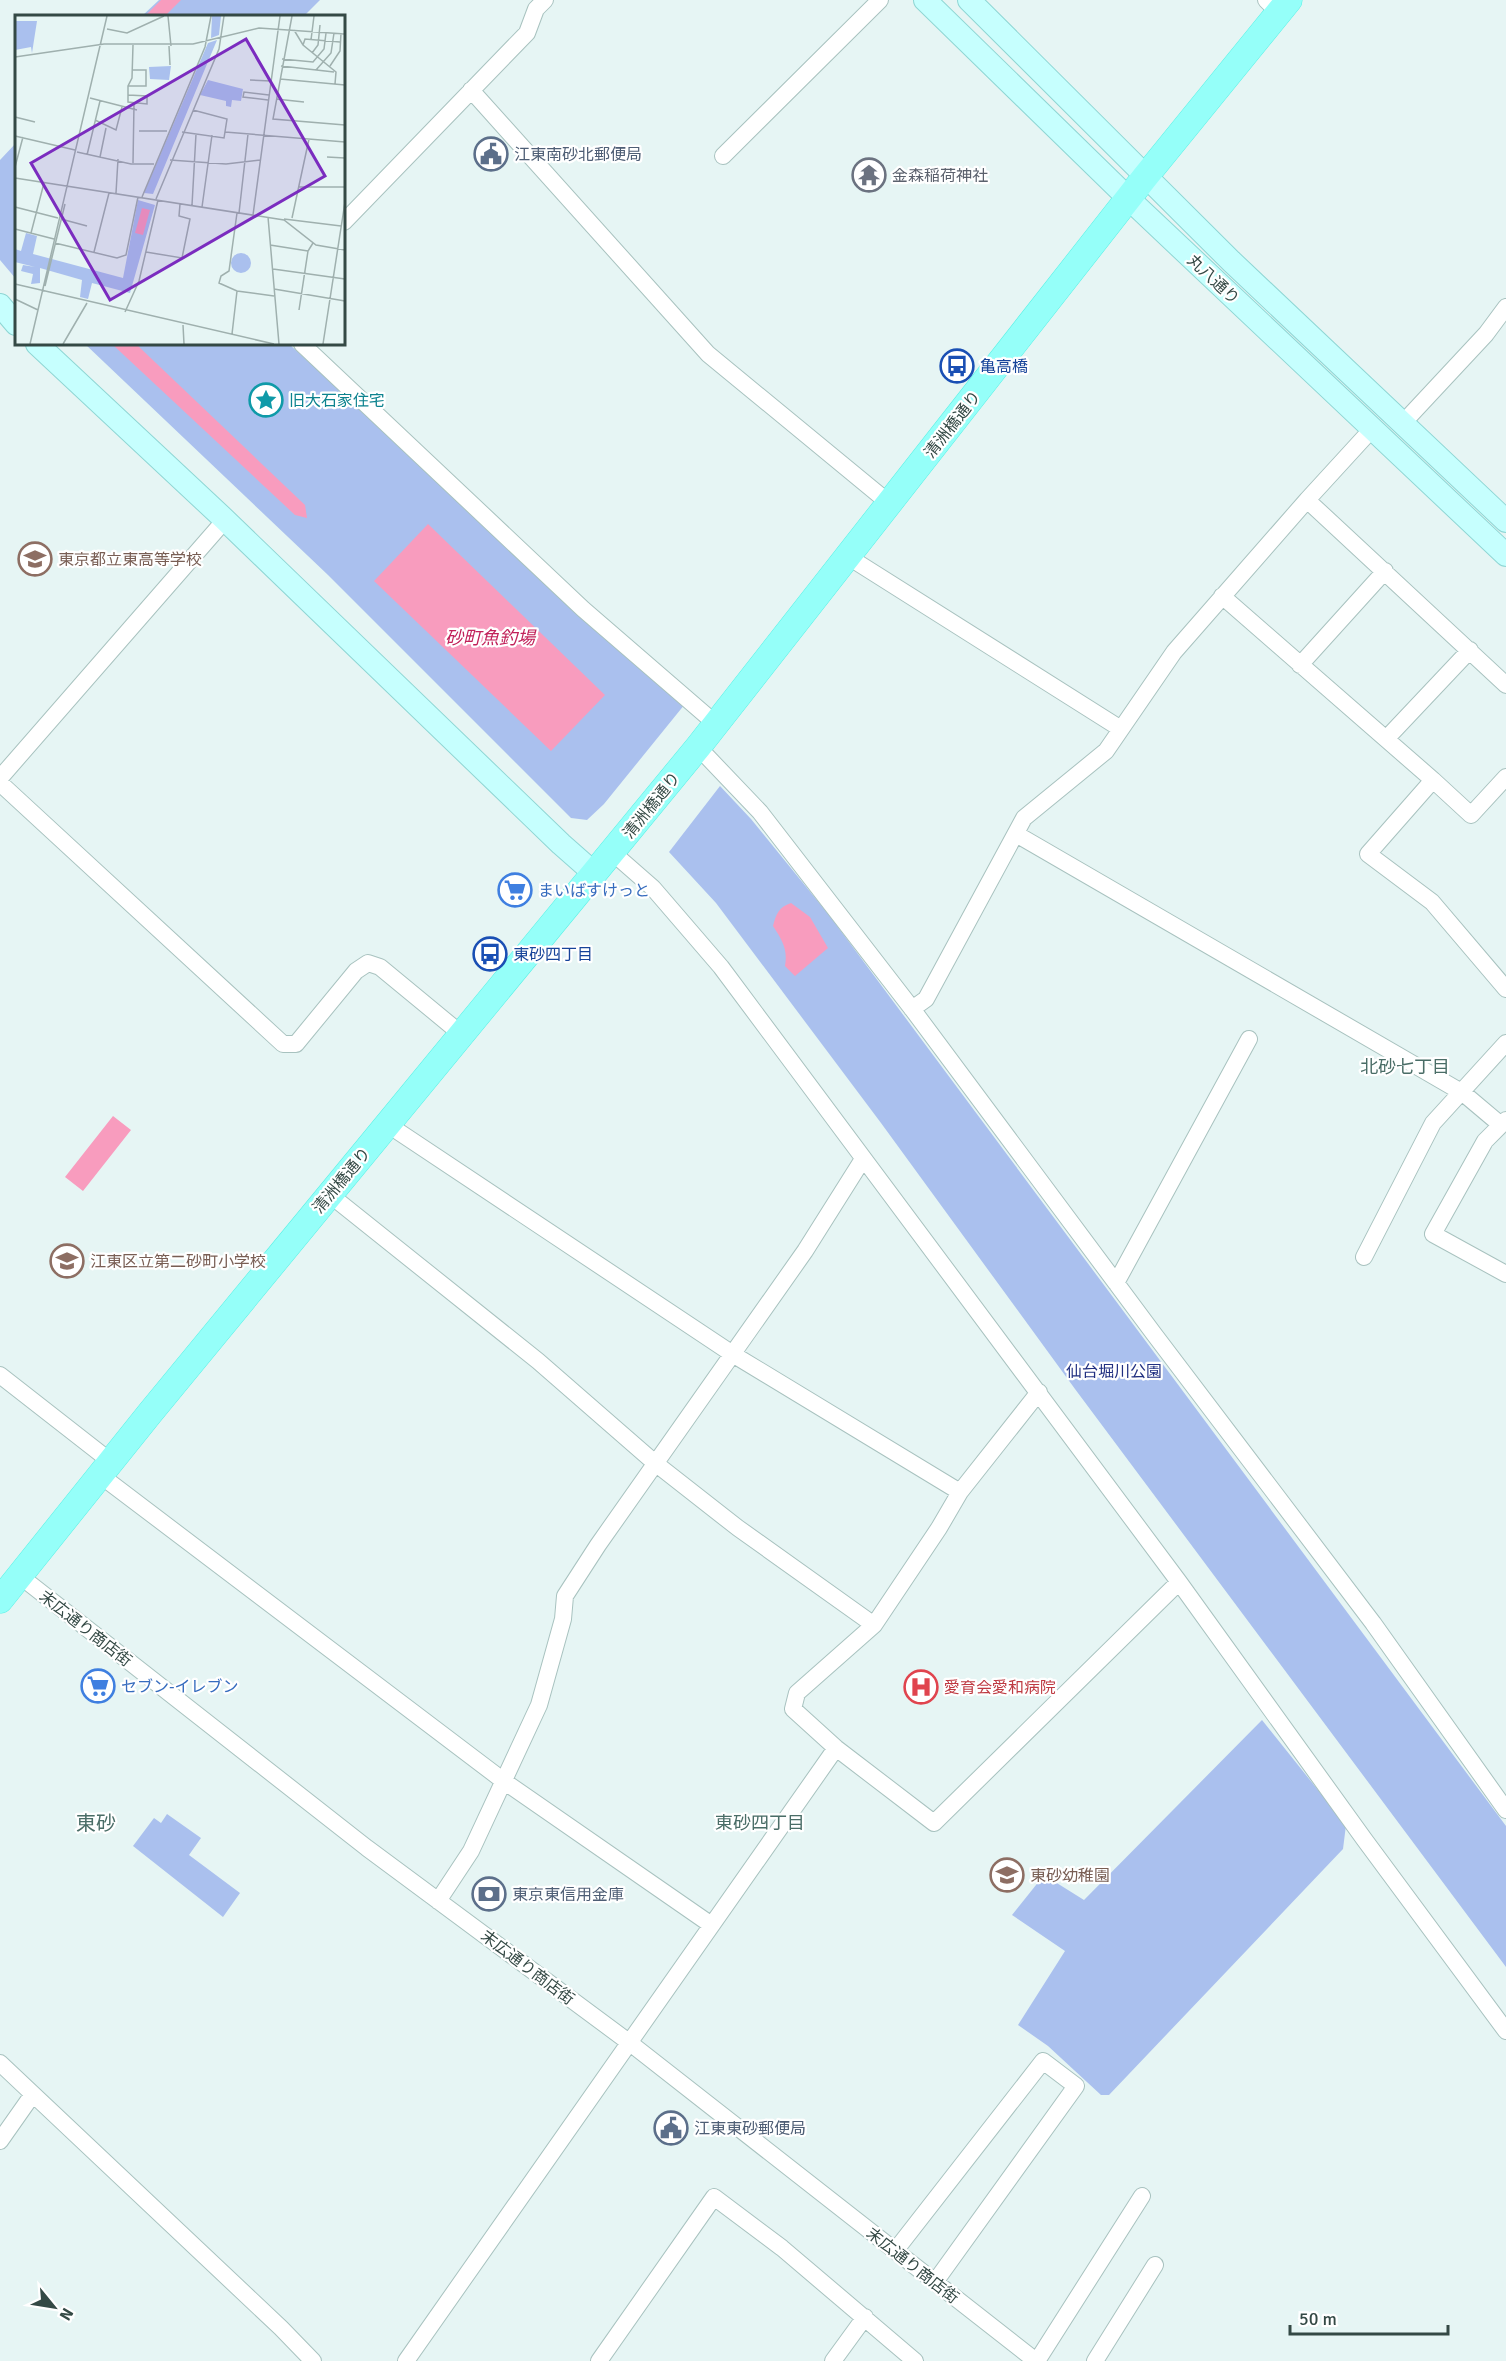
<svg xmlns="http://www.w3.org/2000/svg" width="1506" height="2361" font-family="Signika,'Noto Sans JP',sans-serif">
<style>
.green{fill:#aac0ee}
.water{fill:#f89cbe}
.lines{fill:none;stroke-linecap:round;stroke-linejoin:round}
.street-casing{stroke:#a8c2bf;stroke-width:18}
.secondary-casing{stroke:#8fd6d4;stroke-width:24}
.primary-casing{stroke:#58f1e5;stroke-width:27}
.street{stroke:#fff;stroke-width:16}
.secondary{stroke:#c6fffe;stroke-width:22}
.primary{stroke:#95fff9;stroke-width:26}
.labels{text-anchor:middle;stroke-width:4.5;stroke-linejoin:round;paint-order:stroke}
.service-label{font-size:16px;fill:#4e5e75;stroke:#fff;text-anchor:start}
.worship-label{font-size:16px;fill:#5b616d;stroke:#fff;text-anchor:start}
.street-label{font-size:16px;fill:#344945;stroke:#fff}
.transit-label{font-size:16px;fill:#164399;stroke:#fff;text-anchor:start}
.culture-label{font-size:16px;fill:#0d838f;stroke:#fff;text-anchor:start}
.education-label{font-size:16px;fill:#785e54;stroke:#fff;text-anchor:start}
.shop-label{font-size:16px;fill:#366cbe;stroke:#fff;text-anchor:start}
.park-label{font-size:16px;fill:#213081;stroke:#fff}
.health-label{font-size:16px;fill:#be3a42;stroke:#fff;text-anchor:start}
.water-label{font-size:18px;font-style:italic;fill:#c1215a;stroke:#fff}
.neighbourhood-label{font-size:18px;fill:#4a6d67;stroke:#fff}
.quarter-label{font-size:20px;fill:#4a6d67;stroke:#fff}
.inset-road{fill:none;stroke:#9fb0ae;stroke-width:1.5}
.view{fill:#7b2cbf;fill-opacity:0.15;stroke:#7b2cbf;stroke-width:3}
.inset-edge{fill:none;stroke:#344945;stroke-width:3}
</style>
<rect width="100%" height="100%" fill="#e6f5f4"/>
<path class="green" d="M159,0h161l-16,16h-162z
M16,143v136l-16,-19v-100z
M85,344h204l396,360 -81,100 -17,16 -16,-2 -243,-243z
M720,786l31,33 78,96 677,911v141l-431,-578 -194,-266 -165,-220 -47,-51z
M1262,1720l84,105 -3,24 -234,246h-8l-53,-49 -30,-21 47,-74 -53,-36 32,-40 40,25z
M167,1814l34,24 -12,17 51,38 -17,24 -90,-71 21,-28 7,5z"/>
<path class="water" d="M161,0h20l-16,16h-20z
M112,344h24l169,161 2,13 -12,-3z
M428,524l177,171 -54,56 -177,-170z
M791,903l19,14 18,31 -33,28 -10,-10c3,-17 -3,-26 -12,-40 3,-12 6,-19 18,-23z
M113,1116l18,14 -48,61 -18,-14z"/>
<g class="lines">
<defs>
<path id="street" d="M1266,0l13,13
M471,90l237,264 181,149
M723,156l157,-156
M344,222l183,-189 9,-24 9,-9
M302,344l281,265 133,115
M1403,423l83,-89 20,-27
M1307,500l199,185
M847,556l274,173
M1222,596l211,184
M1300,665l85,-94
M1386,739l84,-89
M698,747l62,65 153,198 241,324 219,289 133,187
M1506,777l-35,38 -38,-35 -65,74 64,48 74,87
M0,778l225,-258
M0,783l283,261h13l60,-73 12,-8 12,4 80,66
M1016,834l447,259 38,32
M613,853l40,35 68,79 458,615 185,257 142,192
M912,1009l14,-10 98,-181 82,-67 68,-99 133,-152 65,-71
M1506,1120l-21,21 -52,93 73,40
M387,1124l347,231 226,137
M329,1194l209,167 117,102 83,65 136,97
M1364,1257l69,-134 73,-80
M1116,1283l133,-244
M0,1375l110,86
M1039,1392l-79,100 -21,36 -65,97 -77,68 -4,16 43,39 98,75 245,-241
M100,1475l405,307 205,142
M20,1576l347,272 263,195 406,318
M438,1901l33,-50 68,-146 24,-86 2,-23 33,-51 207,-294 58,-92
M0,2063l281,265 32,33
M0,2141l33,-47
M895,2251l148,-190 33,25 -141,196
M406,2361l430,-613
M599,2361l115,-164 68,51 133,113
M833,2361l32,-44
M1037,2361l105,-165
M1095,2361l60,-96"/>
<path id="secondary" d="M925,0l203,198 378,357
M969,0l262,261 275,260
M0,305l16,19
M37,344l184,172 340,328 34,30"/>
<path id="primary" d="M0,1600l150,-187 548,-666 447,-570 144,-177"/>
</defs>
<use href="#street" class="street-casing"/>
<use href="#secondary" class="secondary-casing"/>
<use href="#primary" class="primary-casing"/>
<use href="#street" class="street"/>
<use href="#secondary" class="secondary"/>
<use href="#primary" class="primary"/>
</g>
<defs>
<symbol id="civic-ring" viewBox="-11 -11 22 22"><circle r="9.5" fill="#fff" stroke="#5c6f8a" stroke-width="1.5"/><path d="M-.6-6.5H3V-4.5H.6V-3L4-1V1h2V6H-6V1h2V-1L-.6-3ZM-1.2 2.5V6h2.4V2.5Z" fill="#5c6f8a"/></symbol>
<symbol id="temple-ring" viewBox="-11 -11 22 22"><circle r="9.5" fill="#fff" stroke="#6b7280" stroke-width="1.5"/><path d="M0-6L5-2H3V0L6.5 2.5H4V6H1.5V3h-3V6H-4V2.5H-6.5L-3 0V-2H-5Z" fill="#6b7280"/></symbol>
<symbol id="bus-ring" viewBox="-11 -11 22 22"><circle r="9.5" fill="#fff" stroke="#1a4fb4" stroke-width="1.5"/><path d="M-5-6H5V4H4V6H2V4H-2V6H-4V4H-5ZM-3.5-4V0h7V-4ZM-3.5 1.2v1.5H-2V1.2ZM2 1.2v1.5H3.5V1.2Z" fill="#1a4fb4"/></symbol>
<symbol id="sight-ring" viewBox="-11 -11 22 22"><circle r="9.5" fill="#fff" stroke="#0f9aa8" stroke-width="1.5"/><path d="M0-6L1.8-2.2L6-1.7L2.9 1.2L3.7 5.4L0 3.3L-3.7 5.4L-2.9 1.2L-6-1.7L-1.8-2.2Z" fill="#0f9aa8"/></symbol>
<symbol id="school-ring" viewBox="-11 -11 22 22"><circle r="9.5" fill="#fff" stroke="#8d6e63" stroke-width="1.5"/><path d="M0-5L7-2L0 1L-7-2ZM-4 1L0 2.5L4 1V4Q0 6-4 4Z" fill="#8d6e63"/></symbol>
<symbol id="supermarket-ring" viewBox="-11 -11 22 22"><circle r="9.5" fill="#fff" stroke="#3f7fe0" stroke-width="1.5"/><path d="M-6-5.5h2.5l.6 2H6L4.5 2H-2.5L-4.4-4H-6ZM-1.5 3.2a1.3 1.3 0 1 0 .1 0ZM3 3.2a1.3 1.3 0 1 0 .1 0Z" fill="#3f7fe0"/></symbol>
<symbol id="hospital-ring" viewBox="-11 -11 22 22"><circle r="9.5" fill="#fff" stroke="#e0444e" stroke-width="1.5"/><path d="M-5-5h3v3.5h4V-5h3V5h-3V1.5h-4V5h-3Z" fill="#e0444e"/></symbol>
<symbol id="bank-ring" viewBox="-11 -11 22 22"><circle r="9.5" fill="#fff" stroke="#5c6f8a" stroke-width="1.5"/><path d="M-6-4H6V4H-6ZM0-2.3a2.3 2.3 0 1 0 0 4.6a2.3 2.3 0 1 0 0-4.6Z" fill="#5c6f8a"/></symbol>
</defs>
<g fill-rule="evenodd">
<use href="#civic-ring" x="472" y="135" width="38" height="38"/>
<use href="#temple-ring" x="850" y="156" width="38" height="38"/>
<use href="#bus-ring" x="938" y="347" width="38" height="38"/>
<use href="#sight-ring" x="247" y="381" width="38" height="38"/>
<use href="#school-ring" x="16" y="540" width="38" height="38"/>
<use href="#supermarket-ring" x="496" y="871" width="38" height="38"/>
<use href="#bus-ring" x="471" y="935" width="38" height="38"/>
<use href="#school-ring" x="48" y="1242" width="38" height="38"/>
<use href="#supermarket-ring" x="79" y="1667" width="38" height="38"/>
<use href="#hospital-ring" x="902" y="1668" width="38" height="38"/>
<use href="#school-ring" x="988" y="1856" width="38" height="38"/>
<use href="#bank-ring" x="470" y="1875" width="38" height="38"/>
<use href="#civic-ring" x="652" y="2109" width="38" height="38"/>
</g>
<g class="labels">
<g class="service-label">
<text x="514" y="160">江東南砂北郵便局</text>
<text x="512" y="1900">東京東信用金庫</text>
<text x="694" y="2134">江東東砂郵便局</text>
</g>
<g class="worship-label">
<text x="892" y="181">金森稲荷神社</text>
</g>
<g class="street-label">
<text transform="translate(1214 279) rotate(43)" y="6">丸八通り</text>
<text transform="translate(952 424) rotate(-52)" y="6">清洲橋通り</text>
<text transform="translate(651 805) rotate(-51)" y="6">清洲橋通り</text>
<text transform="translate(341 1180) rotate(-50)" y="6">清洲橋通り</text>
<text transform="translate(86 1628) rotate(38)" y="6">末広通り商店街</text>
<text transform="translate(528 1967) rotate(37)" y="6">末広通り商店街</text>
<text transform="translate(913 2265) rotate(38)" y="6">末広通り商店街</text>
</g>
<g class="transit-label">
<text x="980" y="372">亀高橋</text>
<text x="513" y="960">東砂四丁目</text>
</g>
<g class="culture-label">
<text x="289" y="406">旧大石家住宅</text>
</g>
<g class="education-label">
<text x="58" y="565">東京都立東高等学校</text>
<text x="90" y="1267">江東区立第二砂町小学校</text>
<text x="1030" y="1881">東砂幼稚園</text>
</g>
<g class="shop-label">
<text x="538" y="896">まいばすけっと</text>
<text x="121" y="1692">セブン-イレブン</text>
</g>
<g class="park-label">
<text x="1114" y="1377">仙台堀川公園</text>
</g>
<g class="health-label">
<text x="944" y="1693">愛育会愛和病院</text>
</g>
<g class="water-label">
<text x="490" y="644">砂町魚釣場</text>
</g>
<g class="neighbourhood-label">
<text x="1405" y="1073">北砂七丁目</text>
<text x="760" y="1829">東砂四丁目</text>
</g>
<g class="quarter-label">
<text x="96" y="1830">東砂</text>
</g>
</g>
<g transform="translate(15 15)">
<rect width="330" height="330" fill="#e6f5f4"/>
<path d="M197,1h9l-2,19 -8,3zM0,6h22l-5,32 -1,-6 -16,3zM202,25l-64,154 -9,-1 64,-150zM156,51l-2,14 -19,-1 -1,-12zM193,65l35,9 -2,12 -9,-1 -1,7 -5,-1v-5l-26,-6zM123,185l17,5 -25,88 -38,-10 -4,16 -8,-2 2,-17 -42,-12v15l-9,1 2,-10 -12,-3 2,-6 12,2 -20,-5v-13l6,2 5,-18 11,3 -4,18 90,24zM216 248a10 10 0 1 1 20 0a10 10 0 1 1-20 0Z" fill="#aac0ee"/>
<path d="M127,193l8,2 -7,25 -8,-2z" fill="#f89cbe"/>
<path class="inset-road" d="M153,1l3,30M277,1l-19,103 72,6M92,14l20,4 37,-17M279,15l9,15 33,27 -1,12M296,25l3,-24M288,30l2,-6 35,3M154,31l1,19M297,38l6,-8 2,-20M0,42l89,-13h89l66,-16 86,6M267,44l31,3 11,-13 2,-16M266,51l53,6M315,51l10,-15 1,-18M301,55l15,-17 3,-20M265,64l65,6M235,65l21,1M113,71h18v-16h-13M113,80l19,1v8l-19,-2v-16l4,-8 1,-33M75,83l47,12M261,84l28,3M253,85l-25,-3 1,-5 25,3M0,102l20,5M80,105l21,10 6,-23M124,116h28M167,117l42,6 3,-19 -34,-9M210,117l120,10M0,121l60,14M62,137l54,12h23M72,140l13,-54M85,142l6,-29M312,142l18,1M155,145l56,4 34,-4M118,148l1,-59M0,152l8,-30M0,163l269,42 32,25 29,5M284,172h46M101,178l2,-34M127,182l63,-150 6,-31M141,184l63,-150 5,-33M177,190l4,-71M0,192l43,11M187,192l10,-72M222,198l-8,58 -8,5 -2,7 18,8 37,5M224,198l9,-79M238,200l27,-199M253,202l11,127M277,203l17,-79M46,204l26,7M269,204l57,7M0,214l39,10M16,218l13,-50M40,228l62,15 9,-3 12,-58M255,230l38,6M79,237l15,-59M131,237l36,6 8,-39 -11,-3 1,-12M258,254l72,10M0,269l259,60M30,271l20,-82M259,274l71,12M0,284l23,11M284,295l9,-59 5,-8M110,297l14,-31 19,-81M168,310l1,19M217,319l5,-43M15,329l77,-328M48,329l24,-41M308,329l22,-142"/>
<path class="view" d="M231,24l79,137 -215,124 -79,-137z"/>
<rect width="330" height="330" class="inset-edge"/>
</g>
<g transform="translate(54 2307) rotate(120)" stroke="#ffffff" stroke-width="4.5" paint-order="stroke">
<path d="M0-4.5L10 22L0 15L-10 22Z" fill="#344945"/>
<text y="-9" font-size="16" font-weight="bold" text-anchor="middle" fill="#344945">N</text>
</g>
<path d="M1290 2325v9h158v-9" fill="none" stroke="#344945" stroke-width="3"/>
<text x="1299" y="2325" font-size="18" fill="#344945" stroke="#ffffff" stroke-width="4.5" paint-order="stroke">50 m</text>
</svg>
